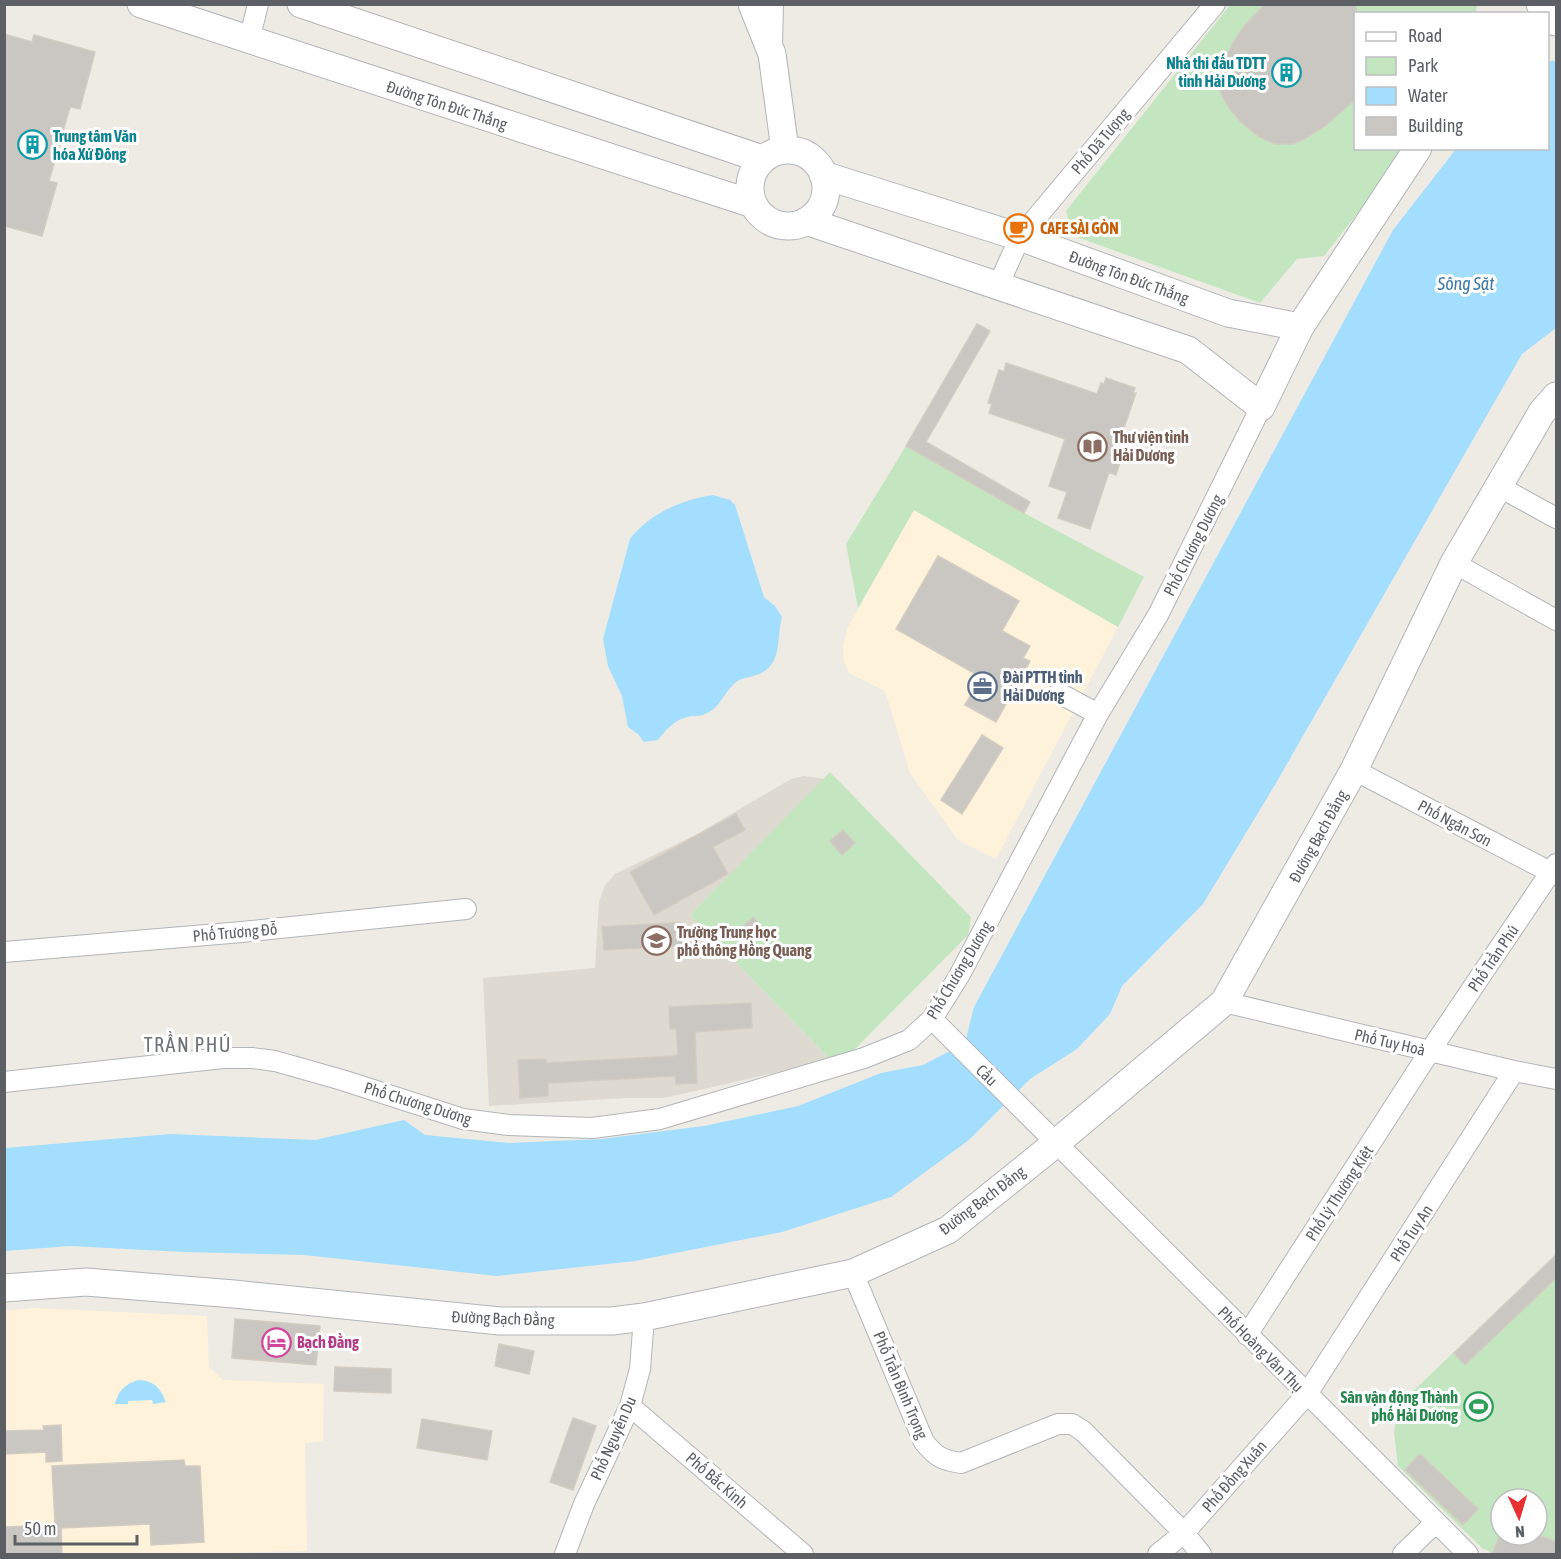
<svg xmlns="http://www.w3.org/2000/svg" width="1561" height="1559" font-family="'Asap Condensed',sans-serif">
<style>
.commercial{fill:#fef2da}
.education{fill:#dedad2}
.green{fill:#c3e6c0;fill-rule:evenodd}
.water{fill:#a3deff}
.building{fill:#cac6c1;stroke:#d3ccc2;stroke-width:1.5}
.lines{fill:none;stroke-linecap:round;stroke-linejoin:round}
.street-casing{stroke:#b1b5b9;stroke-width:22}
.secondary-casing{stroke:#b0b4b9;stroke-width:29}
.street{stroke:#fff;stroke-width:20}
.secondary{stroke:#fff;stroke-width:27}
.labels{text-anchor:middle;stroke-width:6;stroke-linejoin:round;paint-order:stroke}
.culture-label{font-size:16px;font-weight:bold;fill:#0d838f;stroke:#fff;text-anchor:end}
.street-label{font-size:16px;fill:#5c6064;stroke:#fff}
.food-label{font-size:16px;font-weight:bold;fill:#c56008;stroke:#fff;text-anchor:start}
.education-label{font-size:16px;font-weight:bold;fill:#785e54;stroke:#fff;text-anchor:start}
.service-label{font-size:16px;font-weight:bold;fill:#4e5e75;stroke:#fff;text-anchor:start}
.hotel-label{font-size:16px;font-weight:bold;fill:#b23c85;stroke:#fff;text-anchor:start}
.leisure-label{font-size:16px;font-weight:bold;fill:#27864d;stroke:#fff;text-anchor:end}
.water-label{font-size:18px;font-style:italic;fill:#3d7aa8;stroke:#fff}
.quarter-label{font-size:20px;letter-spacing:1.5px;fill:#6d7276;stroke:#fff}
</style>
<rect width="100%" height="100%" fill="#eeebe4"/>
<path class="commercial" d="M914,510l204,117 -122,232 -38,-19 -48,-67 -25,-82 -36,-18 -5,-11 -1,-15 4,-18z
M33,1308l174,8 2,51 14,13 101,4 -1,57 -18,2 2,108 -120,3h-182l-1,-243z"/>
<path class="education" d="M804,776l21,3 -135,136 139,143 -28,9 -137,31h-37l-138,8 -6,-128 112,-10 4,-66 6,-17 10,-11 82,-40 94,-55z"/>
<path class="green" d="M1230,5h247l-1,8 -120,1v134l52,1 -84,107 -27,3 -37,44 -186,-67 -8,-25z
M906,446l118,67 120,64 -26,50 -204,-117 -56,98 -12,-64z
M830,772l141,145 -3,18 -114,115 -25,8 -139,-143z
M1556,1254v300h-62l-12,-6 -84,-82 -4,-34 3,-17 9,-17zM1501,1499h36v36h-36z"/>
<path class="water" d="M1553,60l3,3v265l-34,26 -246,429 -73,121 -81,82 -12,28 -33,35 -47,30 -61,61 -78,57 -109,35 -147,29 -138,15 -193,-21 -120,-3 -114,-6 -65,5v-103l166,-14 144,6 89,-20 21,15 84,8 92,-4 103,-13 94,-20 83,-33 42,-8 42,-22 9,-36 419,-777 63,-81 92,-1v-85z
M713,495l17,5 5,5 29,92 11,9 7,11c-6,22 1,47 -23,57 -9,4 -18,3 -25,10 -11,10 -14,24 -29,30 -5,3 -12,1 -18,3 -13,3 -21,13 -29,23l-14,2 -6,-8 -10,-7 -6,-31 -14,-30 -5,-27 27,-100c20,-26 52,-39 83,-44z
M138,1380c16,1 22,7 28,22l-13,2 -1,-4 -24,1v3h-13c3,-13 10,-20 23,-24z"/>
<path class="building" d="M1265,4h91v95l-31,27 -22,14 -10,4h-18l-16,-7 -18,-15 -12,-14 -7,-12 -3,-10 1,-18 14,-27 10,-15z
M4,34l28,8 2,-7 61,17 -15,57 -10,-2 -21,74 8,2 -15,53 -38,-10z
M977,324l13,7 -64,111 104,60 -6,11 -118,-67z
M1006,363l91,31 4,-11 3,1 2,-6 29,10 -2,5h3l-18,52 7,2 -9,28 -7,-3 -19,57 -32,-11 9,-26 -18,-6 16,-47 -76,-26 3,-9 -4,-1 11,-33 5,2z
M938,556l81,45 -17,30 28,15 -7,12 7,3 -34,61 -31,-17 16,-28 -85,-48z
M982,735l21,13 -41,66 -21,-14z
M736,814l9,16 -32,17 15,27 -74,41 -24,-43z
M843,830l12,13 -13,12 -12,-14z
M753,917l13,14 -13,11 -12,-14z
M668,923h13l2,23 -79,4 -2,-23z
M751,1003l1,25 -57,4 2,51 -21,1 -1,-8 -127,7v13l-28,2 -2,-38 28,-1v4l128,-7 4,-2 -2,-25h-6l-1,-22z
M1557,1254v23l-92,88 -11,-12z
M235,1319l85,7 -4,39 -84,-7z
M499,1344l35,7 -5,23 -34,-8z
M335,1367l56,2v24l-57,-2z
M573,1418l23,8 -23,64 -23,-8z
M422,1419l70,12 -5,29 -70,-12z
M61,1425l1,36 -16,1v-10l-42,2v-23l40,-1 -1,-4z
M1420,1454l58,55 -15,16 -58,-55z
M184,1460l1,6h15l4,76 -53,3 -1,-21 -89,4 1,26h-58v-27l51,-2 -3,-59z
M1500,1535h39l18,7v12h-65z"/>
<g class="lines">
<defs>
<path id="street" d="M249,41l9,-37
M772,46l1,-42
M998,286l22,-49 195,-233
M1498,486l58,32
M1454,563l102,57
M1059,693l39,21
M1354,770l202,105
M4,952l238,-20 224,-23
M1224,1002l290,69 42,8
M932,1019l536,535
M4,1082l219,-24h29l23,3 67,19 121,39 46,6 83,3 68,-9 204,-61 45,-18 23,-21 27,-43 139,-262 60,-99 103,-208
M853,1273l71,169c12,15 18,18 37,21l97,-39h14l11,7 101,102 17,21
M1247,1335l183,-284 126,-187
M630,1406l173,148
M565,1554l19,-50 46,-98 10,-37 4,-52
M1158,1554l26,-21 123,-139 207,-323
M1403,1554l32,-31"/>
<path id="secondary" d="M141,4l612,200
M301,4l461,155
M752,4l20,50 13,96
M1540,4l16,18
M750 188a38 38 0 1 1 76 0a38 38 0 1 1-76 0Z
M823,175l197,62 208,76 72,14
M806,221l382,129 73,57 39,-80 118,-179
M4,1288l82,-6 148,12 266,27h112l32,-4 209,-44 95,-43 107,-86 169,-142 130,-232 100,-207 88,-151 14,-16"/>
</defs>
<use href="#street" class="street-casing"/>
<use href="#secondary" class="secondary-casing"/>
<use href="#street" class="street"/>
<use href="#secondary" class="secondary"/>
</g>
<defs>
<symbol id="building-ring" viewBox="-11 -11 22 22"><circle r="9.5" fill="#fff" stroke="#0f9aa8" stroke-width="1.5"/><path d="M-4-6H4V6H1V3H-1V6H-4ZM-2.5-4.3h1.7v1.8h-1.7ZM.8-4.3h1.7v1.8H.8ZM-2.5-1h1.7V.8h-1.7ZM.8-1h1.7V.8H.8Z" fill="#0f9aa8"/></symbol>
<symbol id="cafe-ring" viewBox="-11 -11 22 22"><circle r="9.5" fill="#fff" stroke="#e8710a" stroke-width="1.5"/><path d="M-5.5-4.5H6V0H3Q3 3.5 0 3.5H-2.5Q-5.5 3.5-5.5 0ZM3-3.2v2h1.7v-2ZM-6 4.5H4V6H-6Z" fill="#e8710a"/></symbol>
<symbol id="library-ring" viewBox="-11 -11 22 22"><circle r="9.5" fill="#fff" stroke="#8d6e63" stroke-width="1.5"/><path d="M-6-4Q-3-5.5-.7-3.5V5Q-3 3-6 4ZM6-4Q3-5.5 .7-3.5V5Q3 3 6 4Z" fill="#8d6e63"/></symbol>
<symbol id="office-ring" viewBox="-11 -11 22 22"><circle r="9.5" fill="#fff" stroke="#5c6f8a" stroke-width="1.5"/><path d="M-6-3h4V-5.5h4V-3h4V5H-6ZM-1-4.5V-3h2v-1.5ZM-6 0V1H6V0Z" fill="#5c6f8a"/></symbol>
<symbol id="school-ring" viewBox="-11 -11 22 22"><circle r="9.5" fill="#fff" stroke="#8d6e63" stroke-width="1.5"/><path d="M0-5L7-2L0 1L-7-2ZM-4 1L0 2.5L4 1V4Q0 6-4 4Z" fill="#8d6e63"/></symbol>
<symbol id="hotel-ring" viewBox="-11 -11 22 22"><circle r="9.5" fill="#fff" stroke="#d1479c" stroke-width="1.5"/><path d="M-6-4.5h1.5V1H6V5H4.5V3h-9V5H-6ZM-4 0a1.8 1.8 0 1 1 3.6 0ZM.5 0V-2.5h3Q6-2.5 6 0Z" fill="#d1479c"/></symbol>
<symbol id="stadium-ring" viewBox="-11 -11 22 22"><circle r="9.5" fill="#fff" stroke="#2e9e5b" stroke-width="1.5"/><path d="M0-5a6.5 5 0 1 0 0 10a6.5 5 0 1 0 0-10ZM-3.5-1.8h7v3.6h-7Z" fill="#2e9e5b"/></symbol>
</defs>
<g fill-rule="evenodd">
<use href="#building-ring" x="1270" y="56" width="33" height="33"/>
<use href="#building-ring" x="16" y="128" width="33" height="33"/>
<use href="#cafe-ring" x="1002" y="212" width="33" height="33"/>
<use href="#library-ring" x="1076" y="430" width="33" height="33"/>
<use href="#office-ring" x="966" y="670" width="33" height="33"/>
<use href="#school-ring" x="640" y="924" width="33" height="33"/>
<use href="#hotel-ring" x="260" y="1326" width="33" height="33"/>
<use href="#stadium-ring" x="1462" y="1390" width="33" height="33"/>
</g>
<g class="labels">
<g class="culture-label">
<text x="1266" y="69">Nhà thi đấu TDTT<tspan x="1266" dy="18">tỉnh Hải Dương</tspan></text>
<text x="53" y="142" text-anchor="start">Trung tâm Văn<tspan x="53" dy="18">hóa Xứ Đông</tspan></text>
</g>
<g class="street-label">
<text transform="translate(447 105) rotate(18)" y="6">Đường Tôn Đức Thắng</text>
<text transform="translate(1100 141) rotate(-50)" y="6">Phố Dã Tượng</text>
<text transform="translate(1129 277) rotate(20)" y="6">Đường Tôn Đức Thắng</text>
<text transform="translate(1193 545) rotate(-63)" y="6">Phố Chương Dương</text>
<text transform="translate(1455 823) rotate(28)" y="6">Phố Ngân Sơn</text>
<text transform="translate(1318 836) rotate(-61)" y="6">Đường Bạch Đằng</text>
<text transform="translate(235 932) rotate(-5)" y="6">Phố Trương Đỗ</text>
<text transform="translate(1493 958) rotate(-56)" y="6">Phố Trần Phú</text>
<text transform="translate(959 970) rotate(-59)" y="6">Phố Chương Dương</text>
<text transform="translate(1390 1042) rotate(13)" y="6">Phố Tuy Hoà</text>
<text transform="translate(987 1075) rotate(44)" y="6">Cầu</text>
<text transform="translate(418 1103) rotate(17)" y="6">Phố Chương Dương</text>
<text transform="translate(1339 1193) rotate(-57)" y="6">Phố Lý Thường Kiệt</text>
<text transform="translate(982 1200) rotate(-37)" y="6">Đường Bạch Đằng</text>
<text transform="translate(1411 1233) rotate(-57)" y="6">Phố Tuy An</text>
<text transform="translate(503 1318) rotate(2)" y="6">Đường Bạch Đằng</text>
<text transform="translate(1261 1349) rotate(45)" y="6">Phố Hoàng Văn Thụ</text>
<text transform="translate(901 1385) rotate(67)" y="6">Phố Trần Bình Trọng</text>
<text transform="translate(613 1438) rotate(-66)" y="6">Phố Nguyễn Du</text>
<text transform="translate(1234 1476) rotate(-49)" y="6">Phố Đồng Xuân</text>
<text transform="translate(717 1480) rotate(41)" y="6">Phố Bắc Kinh</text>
</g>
<g class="food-label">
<text x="1040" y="234">CAFE SÀI GÒN</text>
</g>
<g class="education-label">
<text x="1113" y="443">Thư viện tỉnh<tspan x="1113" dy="18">Hải Dương</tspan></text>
<text x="677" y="938">Trường Trung học<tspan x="677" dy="18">phổ thông Hồng Quang</tspan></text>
</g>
<g class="service-label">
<text x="1003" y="683">Đài PTTH tỉnh<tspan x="1003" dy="18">Hải Dương</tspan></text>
</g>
<g class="hotel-label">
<text x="297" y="1348">Bạch Đằng</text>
</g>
<g class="leisure-label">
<text x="1458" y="1403">Sân vận động Thành<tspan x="1458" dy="18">phố Hải Dương</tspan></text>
</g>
<g class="water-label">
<text x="1466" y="290">Sông Sặt</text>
</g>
<g class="quarter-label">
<text x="188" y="1052">TRẦN PHÚ</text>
</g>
</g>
<rect width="1561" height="1559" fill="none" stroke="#5c6064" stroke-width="12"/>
<rect x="1354" y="12" width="195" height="138" fill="#ffffff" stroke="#bebfc1" stroke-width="1.5"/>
<rect x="1366" y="32" width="30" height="9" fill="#ffffff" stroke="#bebfc1" stroke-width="1.5"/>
<text x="1408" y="42" font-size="18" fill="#5c6064">Road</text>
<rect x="1366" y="57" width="30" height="18" fill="#c3e6c0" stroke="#bebfc1" stroke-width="1.5"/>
<text x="1408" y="72" font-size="18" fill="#5c6064">Park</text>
<rect x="1366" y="87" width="30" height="18" fill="#a3deff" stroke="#bebfc1" stroke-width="1.5"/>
<text x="1408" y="102" font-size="18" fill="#5c6064">Water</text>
<rect x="1366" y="117" width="30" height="18" fill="#cac6c1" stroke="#bebfc1" stroke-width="1.5"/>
<text x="1408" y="132" font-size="18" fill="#5c6064">Building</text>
<g transform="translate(1519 1517) rotate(176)"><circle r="28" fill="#ffffff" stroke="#bebfc1" stroke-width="1.5"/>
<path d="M0-4.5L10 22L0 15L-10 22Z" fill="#e92f30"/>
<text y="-9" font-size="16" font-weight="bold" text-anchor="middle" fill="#5c6064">N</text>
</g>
<path d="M15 1535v9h122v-9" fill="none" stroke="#5c6064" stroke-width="3"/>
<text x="24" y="1535" font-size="18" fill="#5c6064" stroke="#ffffff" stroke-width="4.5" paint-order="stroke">50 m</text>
</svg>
